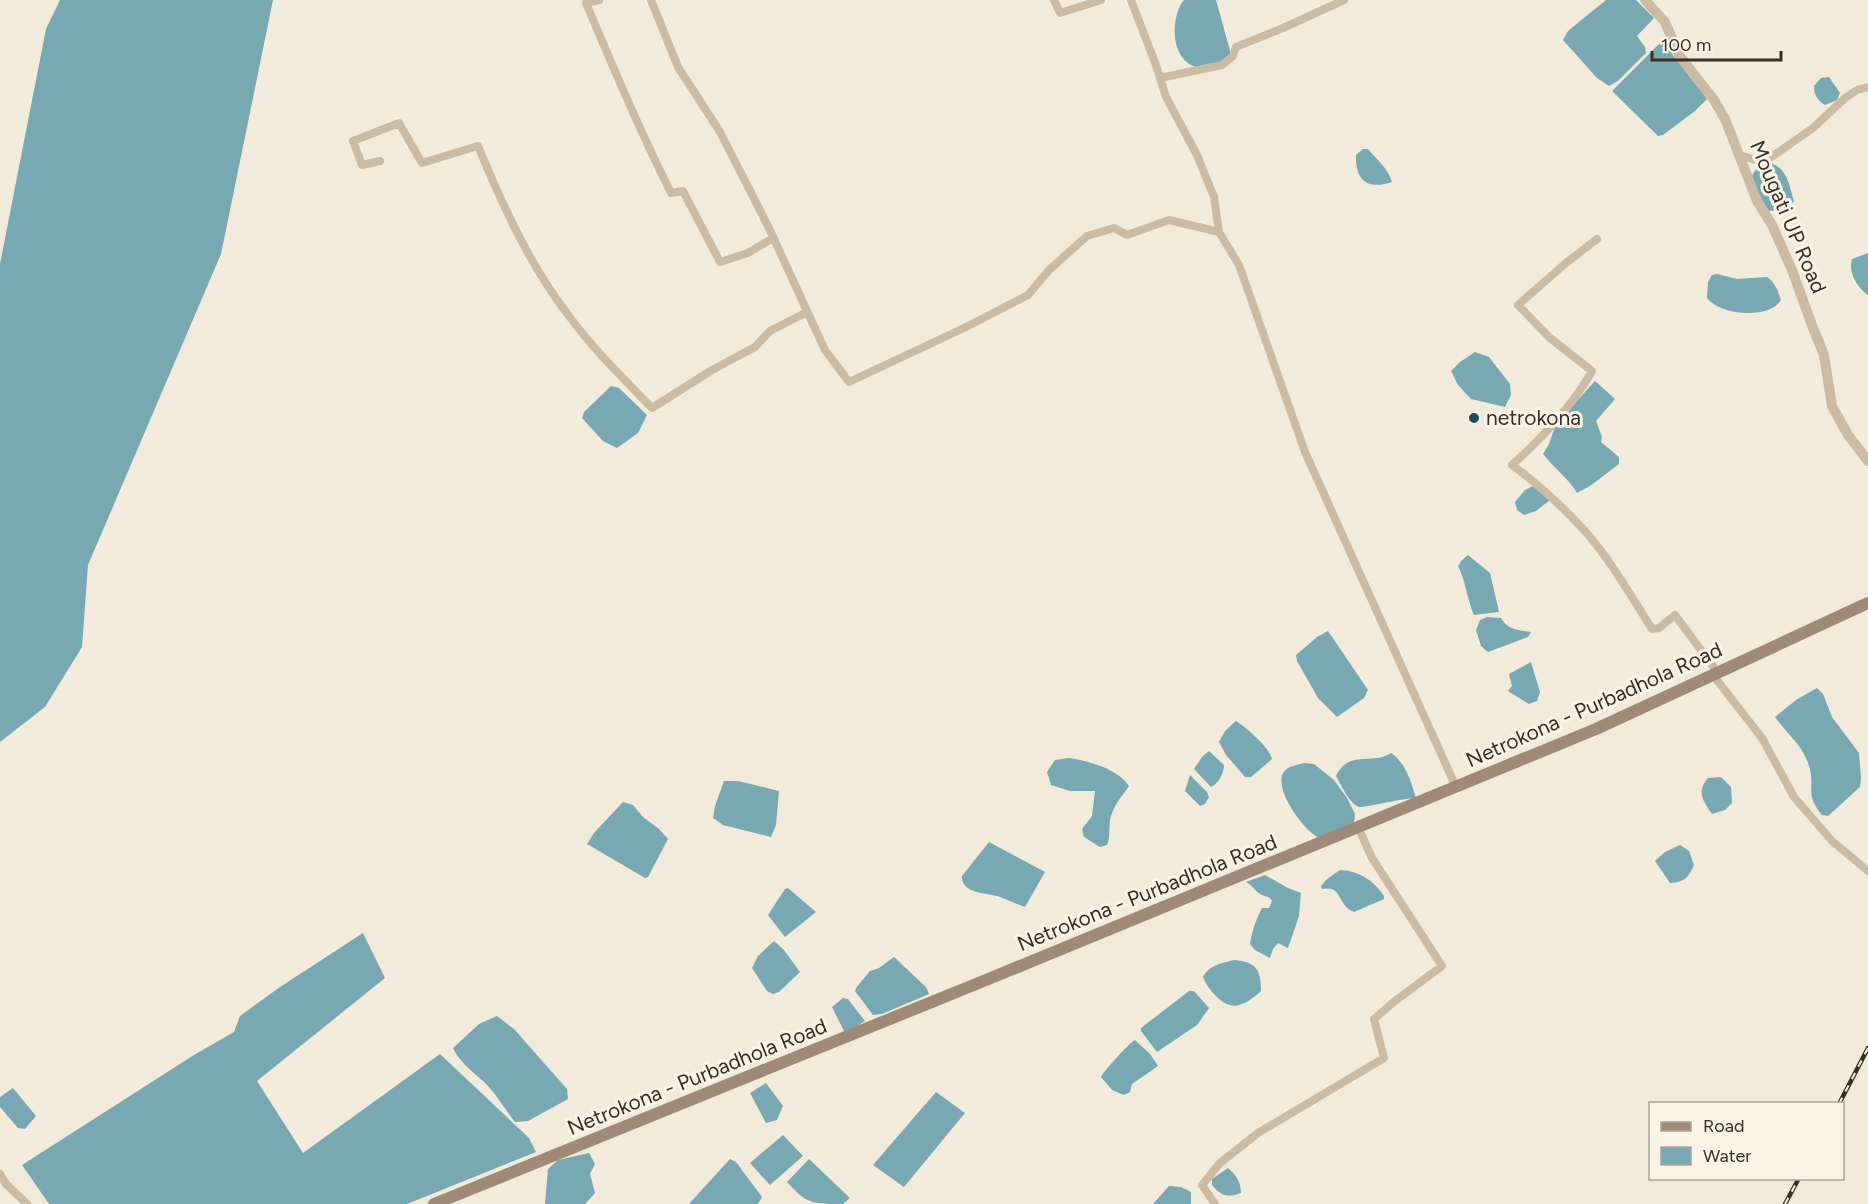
<svg xmlns="http://www.w3.org/2000/svg" width="1868" height="1204" font-family="Figtree,sans-serif">
<style>
.water{fill:#78a8b1}
.lines{fill:none;stroke-linecap:round;stroke-linejoin:round}
.minor{stroke:#cbbba5;stroke-width:8}
.tertiary{stroke:#cbbba5;stroke-width:10}
.secondary{stroke:#9f8a77;stroke-width:12}
.rail-casing{stroke:#362e27;stroke-width:4.5}
.rail{stroke:#faf3e6;stroke-width:2;stroke-dasharray:7;stroke-linecap:butt}
.poi-dot{fill:#1b4e5a;stroke:#faf3e6;stroke-width:2}
.labels{text-anchor:middle;stroke-width:6;stroke-linejoin:round;paint-order:stroke}
.street-label{font-size:21px;fill:#362e27;stroke:#faf3e6}
.poi-label{font-size:21px;fill:#362e27;stroke:#faf3e6;text-anchor:start}
</style>
<rect width="100%" height="100%" fill="#f2eada"/>
<path class="water" d="M60,0h213l-52,254 -133,311 -6,82 -37,60 -45,35v-478l46,-235z
M1184,0h32l15,54c-4,7 -8,7 -15,10 -4,1 -10,4 -13,4 -33,-1 -34,-50 -19,-68z
M1606,0h30l18,18 -17,18 8,11 1,6 -28,28 -9,5 -12,-8 -34,-38 5,-9z
M1662,41l45,58 -12,12 -32,24 -5,1 -46,-45z
M1829,77l11,16 -3,7 -12,5c-7,-4 -11,-10 -11,-19l7,-8z
M1363,149h5c9,11 20,19 24,33 -24,8 -37,-1 -36,-27z
M1770,163c18,5 19,23 24,38 -5,7 -16,10 -25,10l-3,-4 -15,-28c3,-10 9,-14 19,-16z
M1868,253v42c-11,-8 -20,-22 -16,-36z
M1717,274l20,5 30,-2 5,4 5,8 4,11c-11,20 -62,15 -74,-2l1,-16 4,-7z
M1475,352l14,5 21,27 1,11 -6,12 -34,-8 -13,-14 -7,-14 9,-9z
M1595,381l20,18 -19,22 6,16 -1,5 18,15v7l-29,22 -13,7c-9,-15 -23,-25 -34,-39l6,-10 7,-20z
M611,386l8,2 28,27 -9,18 -21,15 -14,-7 -21,-23 2,-6z
M1533,486l17,14 -14,11 -12,4 -7,-5 -2,-8 10,-12z
M1468,555l22,18 9,39 -25,3c-7,-16 -8,-33 -16,-49l4,-6z
M1487,617l14,1c7,12 17,12 30,14l-3,5 -40,15 -7,-6 -5,-16 4,-10z
M1328,631l40,59 -4,8 -27,19 -19,-19 -21,-37 -1,-6 21,-18z
M1531,662l9,30 -3,9 -8,3 -21,-13 4,-5 -3,-12z
M1817,688l6,6 9,23 27,36 2,25 -1,9 -32,29 -6,-1c-19,-23 -5,-28 -14,-52 -6,-18 -22,-31 -33,-46l21,-17z
M1236,721c10,6 34,27 36,38l-21,18h-6l-19,-22 -7,-13 6,-11z
M1209,751l15,14c0,8 -5,18 -13,22l-17,-18 8,-12z
M1391,753c15,10 20,29 25,45 -11,0 -54,10 -57,9 -10,-4 -18,-22 -23,-31 10,-20 23,-16 41,-18 5,0 10,-3 14,-5z
M1069,758c20,3 49,11 60,28 -6,9 -15,19 -18,30 -3,9 0,20 -4,29l-7,2 -16,-10 -2,-8 10,-13 3,-25h-25l-19,-6 -4,-13 8,-12z
M1304,763l10,1 20,16 13,18 8,16 -1,9 -35,15c-15,-7 -45,-48 -36,-65 4,-7 14,-8 21,-10z
M1190,775l17,17 2,5 -4,7 -5,2 -15,-15z
M1721,777l10,10 1,16 -7,7 -13,4c-9,-14 -16,-21 -4,-36z
M724,781h14l41,10 -3,34 -5,12 -48,-12 -10,-7 2,-12z
M623,802l10,3 10,12 16,12 9,10 -20,38 -3,1 -58,-34 7,-11z
M989,842l56,30 -20,35c-9,-3 -19,-8 -28,-11 -12,-3 -36,-3 -35,-20z
M1680,845l9,6 5,14c-6,13 -9,17 -24,18l-15,-22 10,-9z
M1340,870c20,1 33,10 44,26v3l-30,13c-18,-8 -11,-27 -32,-23l-1,-3 6,-7z
M1265,875l23,13 13,5 -2,23 -11,32 -10,-5 -5,6 -3,9 -15,-8 -5,-6c2,-13 6,-25 12,-36h7l3,-7c-4,-6 -7,-4 -12,-7 -5,-3 -8,-9 -14,-12z
M788,888l28,24 -31,25 -17,-22 17,-26z
M363,933l22,45 -128,103 46,72 137,-99 89,84 7,14 -129,52h-358l-27,-39 172,-110 40,-23 6,-16 40,-29z
M774,941l10,9 16,22 -21,20 -6,2 -6,-3 -15,-23 6,-12z
M894,957l32,30 3,7 -47,20 -9,1 -18,-24 1,-3 14,-17 9,-3z
M1234,960c22,2 27,9 27,31 -18,16 -30,22 -48,2 -4,-5 -8,-10 -10,-16 6,-12 20,-14 31,-17z
M1189,991h5l15,17 -12,17 -40,27 -16,-21v-3z
M843,998l5,1 17,22 -14,9 -7,1 -12,-24z
M497,1016l17,13 53,60 1,10 -40,22 -13,1c-9,-11 -17,-25 -26,-35 -12,-13 -29,-23 -36,-39l26,-24z
M1135,1040l15,14 8,12 -26,18 -2,8 -6,3 -12,-5 -11,-13c3,-6 28,-34 34,-37z
M766,1083l17,23 -6,14 -11,3 -16,-30z
M13,1088l23,28 -11,13 -7,-1 -18,-21v-10z
M936,1092l29,21 -61,74 -31,-22z
M783,1135l20,21 -33,29 -20,-22z
M589,1153l6,11 -5,10 5,19 -10,11h-40l3,-35 10,-9z
M730,1159l6,3 26,35 -4,7h-69z
M809,1159l41,39 -7,6c-32,0 -36,0 -56,-22z
M1228,1168c8,7 13,14 13,25 -13,5 -20,3 -29,-8v-6z
M1169,1186l12,1 10,5v12h-38z"/>
<g class="lines">
<path class="minor" d="M599,0l-13,3c27,64 54,128 85,190l12,-2 37,71 28,-9 25,-15
M651,0l27,67 42,65 48,94 57,124 24,32 115,-54 64,-33 21,-25 38,-34 27,-8 13,7 42,-15 50,12
M1054,0l6,13 41,-13
M1131,0l25,65 10,32 31,58 17,42 5,35 20,33 66,187 151,335
M1160,78l62,-13 11,-9 3,-9 47,-19 61,-28
M1739,155l17,5 14,-2 43,-30 32,-30 12,-8 11,-3
M380,161l-18,4 -9,-24 46,-18 23,40 56,-17c24,58 52,120 91,170 24,33 55,63 83,92l60,-38 43,-23 15,-16 37,-19
M1597,239l-31,24 -48,42 32,33 42,33c-20,36 -49,66 -80,94 26,19 50,41 72,65 26,29 47,66 68,99l7,-1 16,-13 43,58
M1713,675l49,63 32,59 38,44 36,30
M0,1174l6,10 21,20
M1215,1204l-13,-19 18,-22 38,-30 126,-75 -10,-39 21,-18 47,-35 -70,-108 -14,-31"/>
<path class="tertiary" d="M1645,0l20,22 14,33 35,45 11,19 32,82 15,24 20,45 21,58 11,27 8,51 16,29 20,26"/>
<path class="secondary" d="M434,1204l552,-224 610,-251 272,-126"/>
<defs>
<path id="rail" d="M1839,1104l29,-56
M1785,1204l14,-26"/>
</defs>
<use href="#rail" class="rail-casing"/>
<use href="#rail" class="rail"/>
</g>
<circle class="poi-dot" cx="1474" cy="418" r="6"/>
<g class="labels">
<g class="street-label">
<text transform="translate(1788 217) rotate(67)" y="7">Mougati UP Road</text>
<text transform="translate(1594 705) rotate(-24)" y="7">Netrokona - Purbadhola Road</text>
<text transform="translate(1147 893) rotate(-22)" y="7">Netrokona - Purbadhola Road</text>
<text transform="translate(697 1077) rotate(-22)" y="7">Netrokona - Purbadhola Road</text>
</g>
<g class="poi-label">
<text x="1486" y="425">netrokona</text>
</g>
</g>
<rect x="1649" y="1102" width="195" height="78" fill="#faf3e6" stroke="#aca49a" stroke-width="1.5"/>
<rect x="1661" y="1122" width="30" height="9" fill="#9f8a77" stroke="#aca49a" stroke-width="1.5"/>
<text x="1703" y="1132" font-size="18" fill="#362e27">Road</text>
<rect x="1661" y="1147" width="30" height="18" fill="#78a8b1" stroke="#aca49a" stroke-width="1.5"/>
<text x="1703" y="1162" font-size="18" fill="#362e27">Water</text>
<path d="M1652 51v9h129v-9" fill="none" stroke="#362e27" stroke-width="3"/>
<text x="1661" y="51" font-size="18" fill="#362e27" stroke="#faf3e6" stroke-width="4.5" paint-order="stroke">100 m</text>
</svg>
